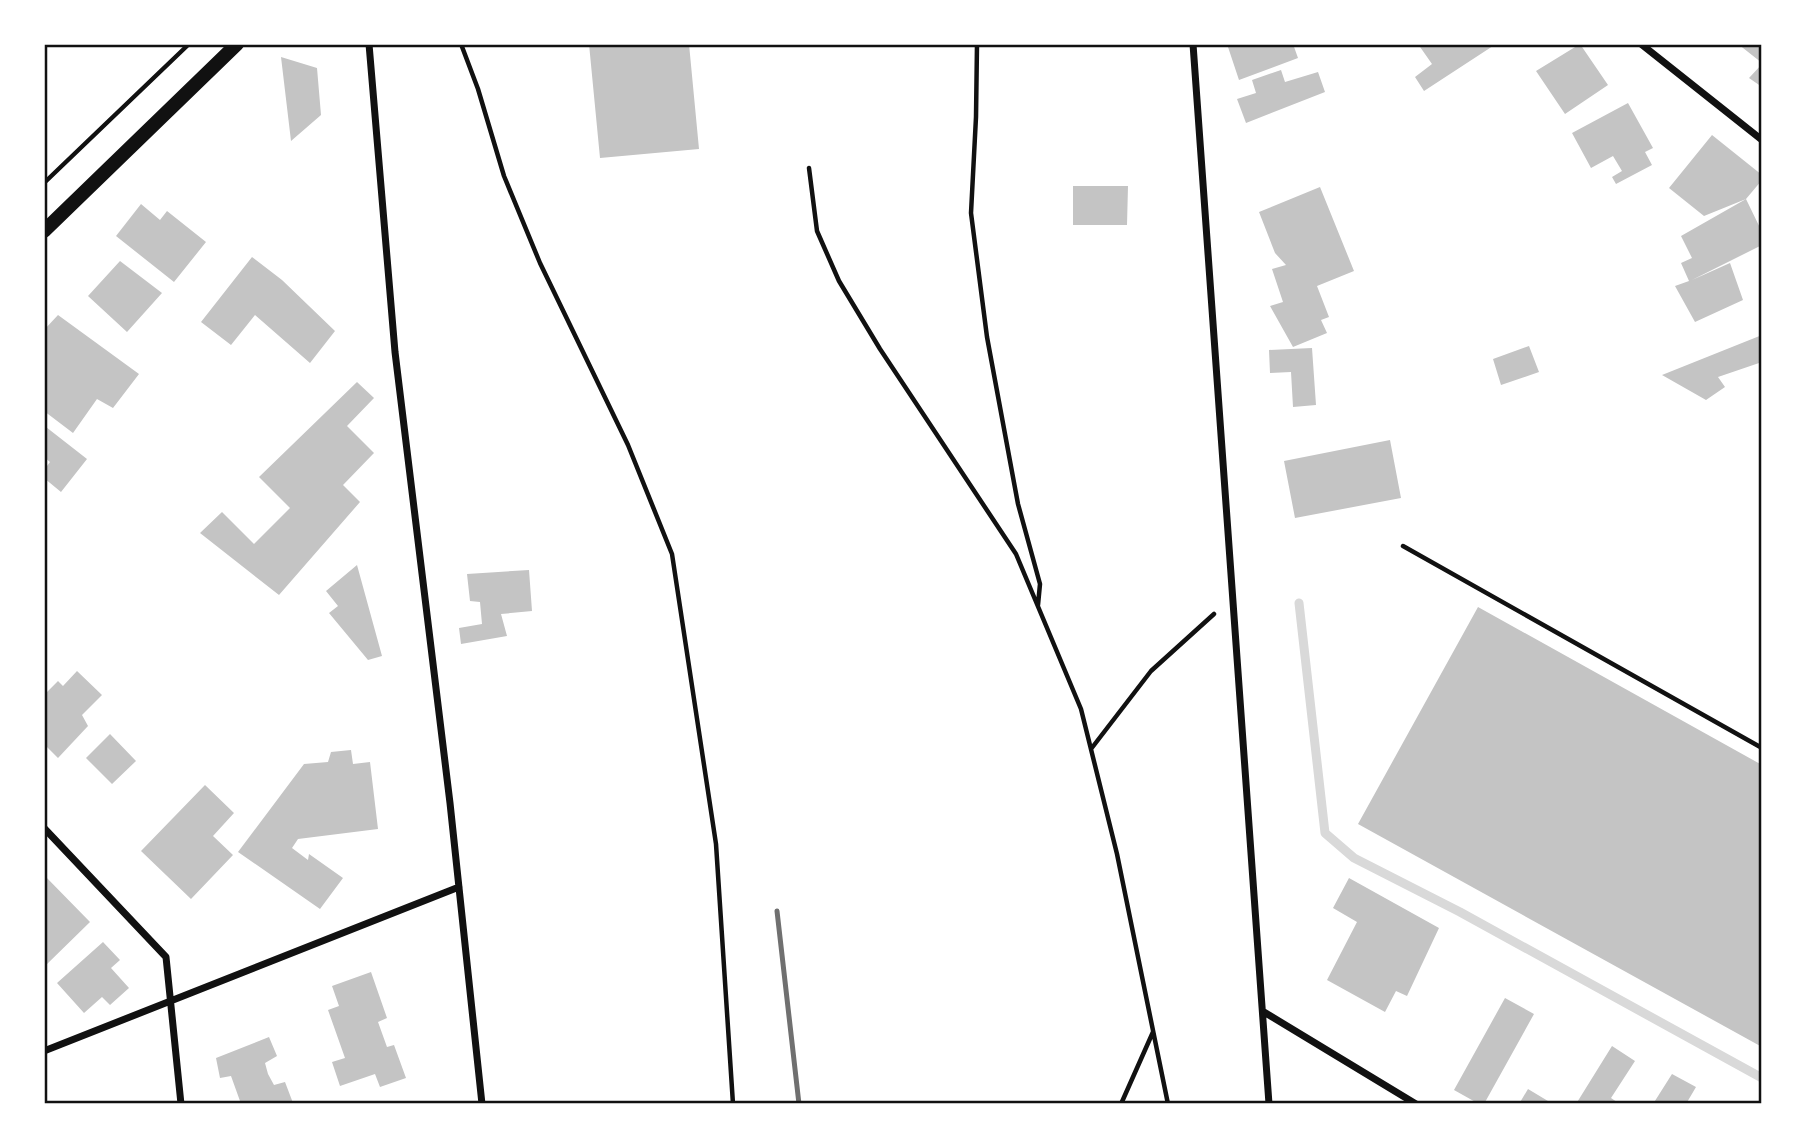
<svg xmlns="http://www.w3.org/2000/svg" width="1806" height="1148" font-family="'Work Sans',sans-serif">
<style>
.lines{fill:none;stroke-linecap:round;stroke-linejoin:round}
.stream{stroke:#d9d9d9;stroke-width:9}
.building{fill:#c4c4c4}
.path{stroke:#111;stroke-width:4.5}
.minor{stroke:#111;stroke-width:7}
.secondary{stroke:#111;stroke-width:14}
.rail{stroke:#707070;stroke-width:5}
.neatline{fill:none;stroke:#111;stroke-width:2.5}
</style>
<rect width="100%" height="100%" fill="#fff"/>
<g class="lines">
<path class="stream" d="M1299,603l26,230 29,25 106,54 302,166"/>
</g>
<path class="building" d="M589,44h100l10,105 -99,9z
M1227,44h66l5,14 -59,22z
M1418,44h78l-72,47 -9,-14 17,-13z
M1580,44l28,41 -43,29 -29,-43z
M1738,44h24v19z
M281,57l36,11 4,47 -30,26z
M1762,64v23l-13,-9z
M1281,70l4,12 33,-10 7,20 -79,31 -9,-24 19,-6 -4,-13z
M1628,103l25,45 -8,4 7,13 -36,19 -4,-7 10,-6 -9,-15 -22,12 -19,-35z
M1712,135l50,40v5l-16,19 -42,17 -35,-28z
M1073,186h55l-1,39h-54z
M1320,187l34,84 -37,15 12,31 -8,3 6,13 -34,14 -23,-41 13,-4 -11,-33 14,-4 -11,-12 -16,-41z
M1746,199l16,33v13l-70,35 38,-17 13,37 -48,22 -20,-36 14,-5 -8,-18 11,-5 -11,-22z
M141,204l19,16 7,-9 39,31 -32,40 -58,-46z
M252,257l30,23 53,51 -25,32 -55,-48 -24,30 -30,-23z
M120,261l42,32 -35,39 -39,-36z
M58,315l81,59 -26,34 -16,-9 -24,34 -29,-22v-81z
M1762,335v27l-44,15 7,10 -19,13 -44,-25z
M1529,346l10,26 -38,13 -8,-26z
M1312,348l4,57 -23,2 -2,-35 -21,1 -1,-23z
M357,382l17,16 -27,28 27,27 -31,32 17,17 -81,93 -79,-62 22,-21 32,32 36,-36 -31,-31z
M46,427l41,32 -26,33 -17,-14v-8l6,-8 -6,-5v-27z
M1390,440l11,58 -106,20 -11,-57z
M357,565l25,91 -14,4 -39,-47 9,-7 -12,-15z
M529,570l3,41 -31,3 6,22 -46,8 -2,-16 23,-4 -2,-22 -10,-1 -3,-27z
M1478,607l284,158v282l-404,-223z
M77,671l25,24 -20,20 6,11 -30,32 -14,-14v-49l14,-14 5,5z
M110,734l26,27 -24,23 -26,-26z
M351,750l2,14 17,-2 8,67 -80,10 -6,9 16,12 1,-6 34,24 -23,31 -82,-57 66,-88 24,-2 3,-10z
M205,785l29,28 -21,23 20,19 -42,44 -50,-48z
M44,875l46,47 -46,45z
M1349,878l90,50 -32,68 -11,-5 -11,21 -58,-32 30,-58 -24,-14z
M103,942l17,18 -9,8 18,20 -19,17 -8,-8 -18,16 -27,-30z
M371,972l16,46 -9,4 9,25 7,-2 12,33 -26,9 -5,-13 -35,12 -8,-24 13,-4 -17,-48 11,-4 -7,-20z
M1505,998l29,16 -50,90h-5l-25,-14z
M269,1037l8,19 -12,7 3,11 6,11 11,-3 8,21 -61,1 8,-3 -9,-25 -11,2 -4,-20z
M1612,1046l23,15 -24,37 9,6h-44z
M1672,1074l24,13 -10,17h-33z
M1528,1089l25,15h-34z"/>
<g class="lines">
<path class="path" d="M461,44l17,45 26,87 36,87 88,182 44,109 44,290 17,260
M977,44l-1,73 -5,96 16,124 31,167 22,80 -2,21
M809,168l8,63 22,50 41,68 136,205 65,155 36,145 51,250
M44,183l145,-139
M1403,546l359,202
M1091,749l60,-78 63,-57
M1121,1104l32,-72"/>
<path class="minor" d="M369,44l26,308 55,451 32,301
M1193,44l76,1060
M1641,44l121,96
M44,828l122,129 15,147
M1264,1012l152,92
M44,1051l415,-164"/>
<path class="secondary" d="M44,231l193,-187"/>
<path class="rail" d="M777,911l22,193"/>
</g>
<rect width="1806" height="1148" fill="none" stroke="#ffffff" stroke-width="91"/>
<rect x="46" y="46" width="1714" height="1056" class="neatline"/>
</svg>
